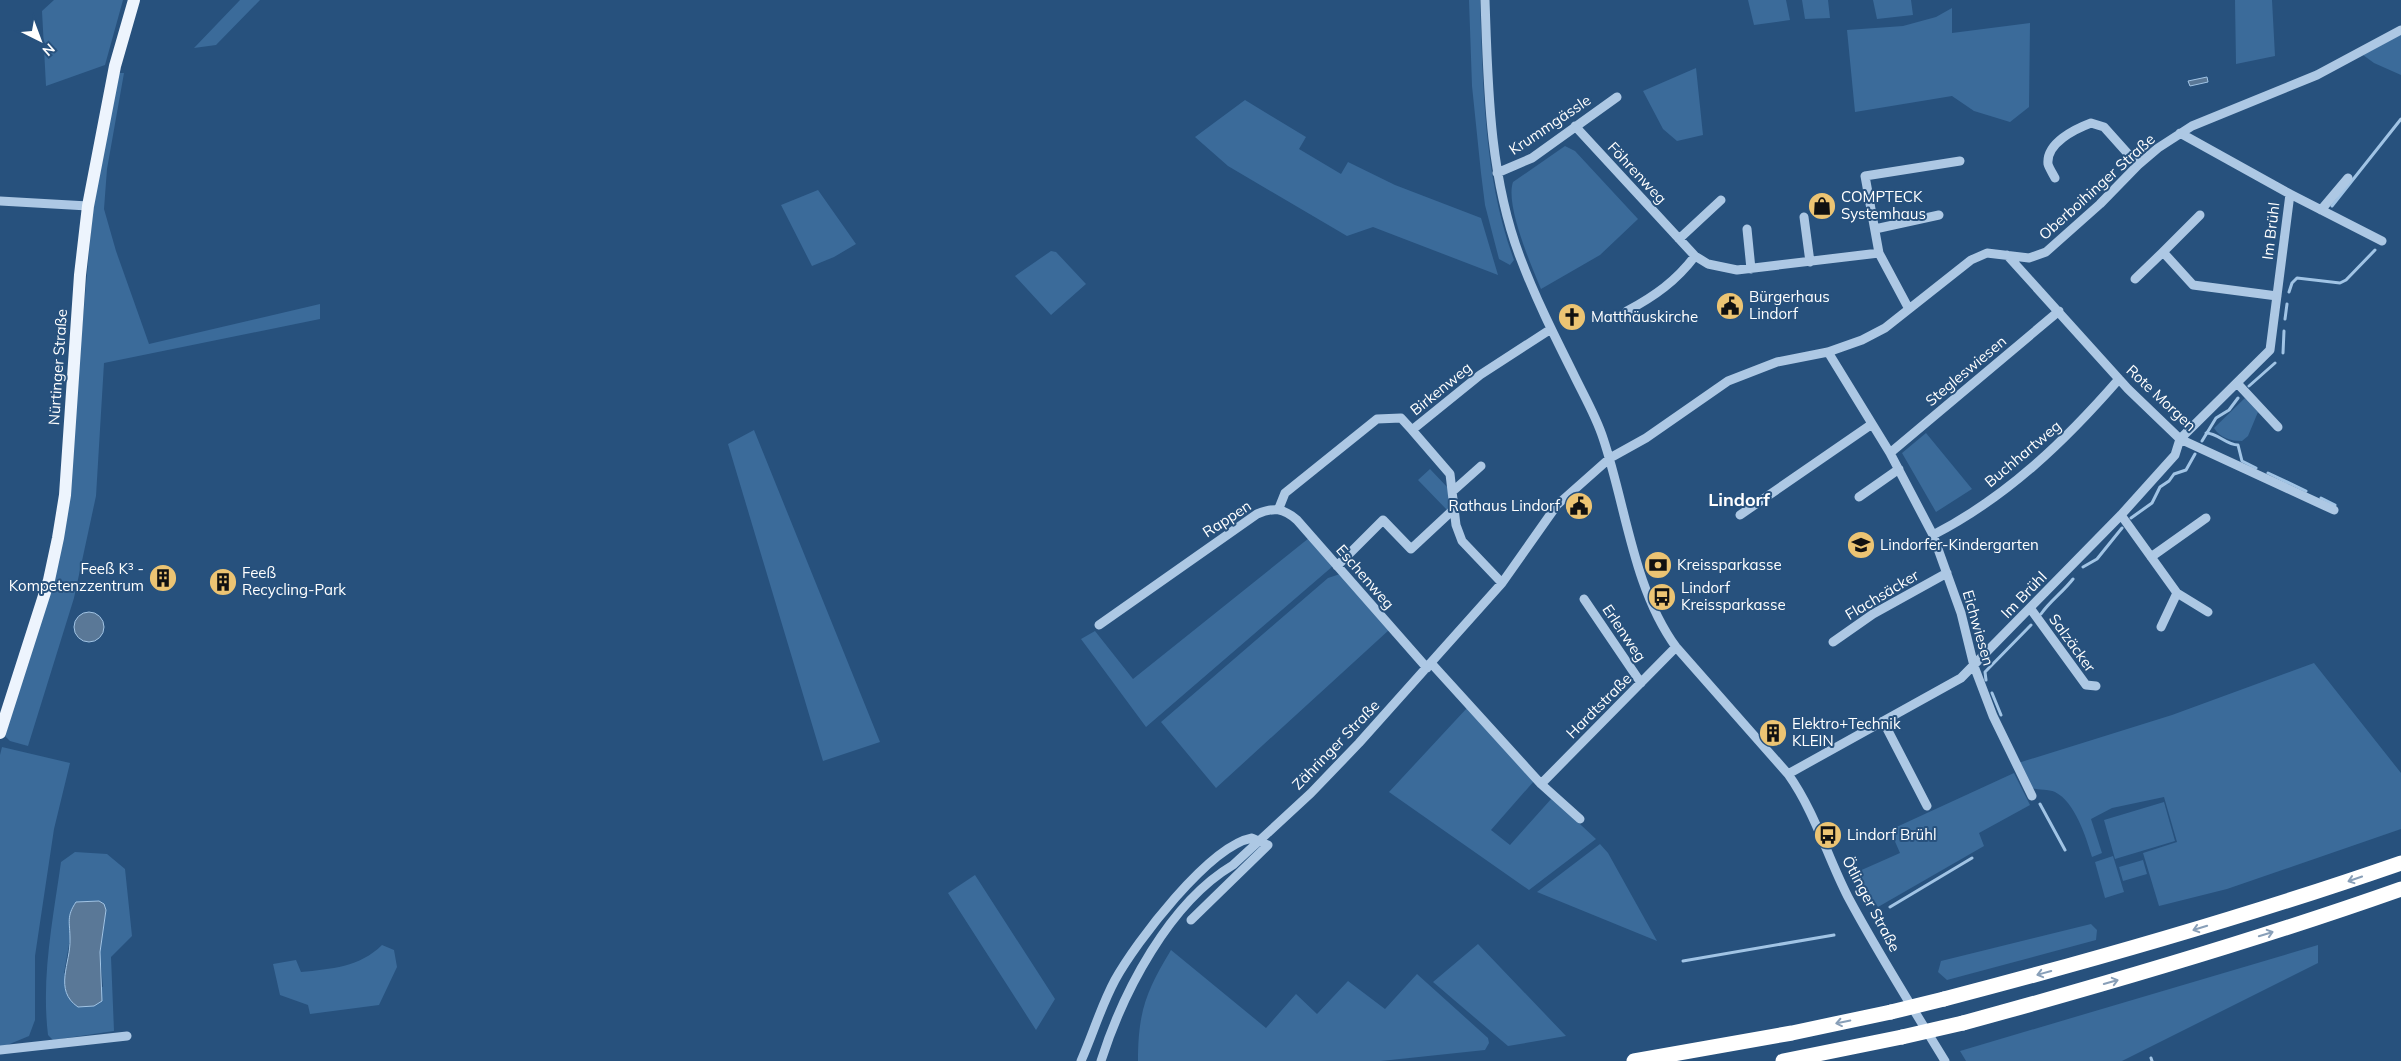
<svg xmlns="http://www.w3.org/2000/svg" width="2401" height="1061" font-family="Mulish,sans-serif">
<style>
.green{fill:#3b6b9a;fill-rule:evenodd}
.water{fill:#5a7897;stroke:#a1c4e5}
.lines{fill:none;stroke-linecap:round;stroke-linejoin:round}
.stream{stroke:#a1c4e5;stroke-width:3}
.minor{stroke:#adc8e4;stroke-width:9}
.major{stroke:#edf4fd;stroke-width:12}
.highway{stroke:#fff;stroke-width:15}
.highway-bridge{stroke:#fff;stroke-width:15}
.oneway{stroke:#889fb8}
.labels{text-anchor:middle;stroke-width:4;stroke-linejoin:round;paint-order:stroke}
.street-label{font-size:15px;fill:#fff;stroke:#27517d}
.poi-label{font-size:15px;fill:#fff;stroke:#27517d;text-anchor:start}
.quarter-label{font-size:18px;font-weight:bold;fill:#fff;stroke:#27517d}
</style>
<rect width="100%" height="100%" fill="#27517d"/>
<path class="green" d="M54,0h69l-18,65 -59,21 -4,-75z
M240,0h20l-44,45 -22,3z
M1469,0h11c3,87 4,178 34,260l-4,5 -11,-6 -14,-54 -4,-32 -9,-87z
M1748,0h38l4,20 -36,5z
M1802,0h26l2,18 -25,1z
M1873,0h38l2,15 -36,4z
M2235,0h37l3,56 -39,8z
M1952,8v25l78,-10 -1,84 -19,15 -36,-11 -22,-15 -97,16 -8,-82 56,-4 33,-9z
M2401,34v41l-27,-12 -11,-8z
M1696,68l7,67 -26,6 -14,-12 -20,-38z
M118,73h6l-17,96 -3,40 12,42 33,93 171,-40v15l-216,44 -8,133 -22,102 -46,148 -18,-5 -5,-5 57,-190 31,-337z
M1245,100l61,37 -7,12 42,25 7,-12 47,23 86,33 17,57 -125,-48 -26,9 -119,-70 -33,-29z
M1565,146l10,5 63,68 -38,36 -59,34c-10,-24 -36,-84 -28,-107z
M818,190l38,54 -22,13 -22,9 -31,-61z
M1051,251l5,1 30,32 -35,31 -36,-39z
M2245,398l13,14 -10,24 -6,5c-11,0 -22,-3 -28,-13z
M754,430l126,312 -57,19 -95,-317z
M1926,433l46,56 -36,23 -34,-59z
M1430,469l18,19 2,19 -3,3 -29,-30z
M1309,538l24,28 -187,161 -65,-88 14,-8 38,48z
M1340,574l49,56 -173,158 -55,-66 167,-144z
M2314,663l87,110v56l-174,60 -68,17 -16,-53 34,-11 -13,-45 -52,11 -21,11 11,34 -10,4c-6,-20 -17,-55 -37,-65 -7,-3 -16,-2 -24,-4l-13,-25 154,-48z
M1467,708l67,73 -43,49 19,15 42,-47 44,41 -67,51 -140,-98z
M2,747l68,16 -16,66 -19,127v64l-6,16 -29,12v-293z
M2014,773l16,32 -51,28 5,13 -106,61 -21,-29h-5l-4,-2 52,-23 -10,-23z
M2164,802l11,39 -60,18 -11,-39z
M1600,844l8,9 49,88 -120,-49z
M75,852l32,2 18,15 7,67 -21,21 3,74 -61,9 -5,-5c-7,-58 5,-116 13,-173zM99,901l7,9 -6,42 3,35 -39,-14 6,-34 11,-37z
M2113,856l11,36 -19,6 -10,-36z
M2143,860l4,14 -24,7 -4,-14z
M975,875l80,124 -19,31 -88,-137z
M2091,924l6,6 -1,10 -149,40 -9,-8 3,-11z
M1478,944l88,92 -58,10 -75,-64z
M382,945l12,5 3,17 -18,38 -69,9 -2,-9 -28,-10 -7,-31 23,-4 5,12c30,-3 59,-5 81,-27z
M2318,945v18l-196,98h-156l-6,-10z
M1171,950l95,78 30,-34 21,20 31,-33 37,28 32,-35 71,64 1,5 -4,7 -104,11h-243c0,-49 8,-70 33,-111z"/>
<path class="water" d="M2207,77l1,5 -18,4 -2,-5z
M74 627a15 15 0 1 1 30 0a15 15 0 1 1-30 0Z
M99,901l5,3 2,6 -6,42 2,49 -8,5 -16,1c-25,-17 -7,-44 -8,-68 0,-17 -4,-22 6,-37z"/>
<g class="lines">
<path class="stream" d="M2332,206l69,-87
M2289,292l3,-9 5,-5 43,5 6,-3 29,-30
M2285,319l2,-15
M2283,353l1,-22
M2249,386l26,-23
M2206,433c12,0 20,12 32,12l4,16 14,7
M2202,441l14,-23 13,-8 9,-12
M2268,473l38,18
M2321,498l14,7
M2131,518l21,-15 8,-16 9,-6 5,-7 12,-4 9,-16
M2083,567l14,-8 25,-31
M2041,614c9,-13 22,-22 32,-35
M1986,680l-1,-8 46,-47
M1992,693l9,22
M2040,804l25,46
M1890,907l82,-49
M1683,961l151,-26
M2151,1058l1,3"/>
<path class="minor" d="M1485,0c3,86 4,175 35,257 15,40 34,78 53,116 10,21 23,43 30,65 23,68 30,150 73,209l112,127c27,38 39,82 60,123 30,56 64,110 97,164
M1575,126l120,130 13,8 29,6 142,-17
M1497,173l35,-15 85,-61
M2055,178c-2,-4 -6,-10 -7,-14 -2,-21 27,-35 43,-41l13,4 34,38
M2290,194l92,47
M0,201l88,5
M2321,210l27,-32
M2200,215l-37,37 30,33 84,11
M1804,217l6,45
M1747,229l4,40
M1875,229l64,-14
M1679,239l42,-39
M2007,255l121,134 52,50 154,71
M2135,279l28,-27
M1909,309l-30,-56 -14,-77 95,-15
M1627,311c28,-15 49,-30 68,-55
M1828,352l62,101 43,82 28,78 13,53 19,50 39,80
M2237,383l41,44
M1890,453l169,-142
M1453,491l28,-25
M1859,497l40,-28
M1279,508l6,-15 92,-74 24,-1 11,12
M1740,515l132,-91
M2121,515l56,78 -16,34
M1933,535c74,-38 132,-94 186,-156
M2151,557l55,-39
M1337,566l46,-46 28,29 43,-40
M1502,583l-40,-42 -6,-16 -6,-51 -38,-44 68,-55 71,-46
M2177,593l31,19
M1584,599l57,84
M2030,608l56,77 10,1
M1099,625l158,-111c17,-7 26,-6 40,6l130,148
M1833,642l40,-28 74,-41
M1431,663l110,121 39,35
M1883,721l44,85
M1788,774l173,-96 160,-163 54,-60 5,-16 90,-89 20,-156 -110,-61
M1541,784l135,-137
M0,1050l127,-14
M1081,1061c12,-27 20,-55 34,-81 21,-38 94,-134 137,-142l16,7 -77,75
M1101,1061c22,-69 68,-158 132,-196l78,-72 48,-50 143,-160 55,-78 53,-47 36,-20 82,-57 49,-19 51,-10 34,-12 23,-12 86,-68 16,-7 42,5 17,-6 54,-48 38,-39 20,-17 34,-22 125,-51 84,-45"/>
<path class="major" d="M0,733l49,-153 9,-42 7,-43 15,-220 8,-69 27,-140 19,-66"/>
<path class="highway" d="M1944,999c154,-40 307,-84 457,-136
M1963,1023c147,-40 294,-83 438,-134
M1634,1061l158,-28 99,-21
M1783,1061l119,-24"/>
<path class="highway-bridge" d="M1891,1012l53,-13
M1902,1037l61,-14"/>
</g>
<defs><path id="oneway-shaft" d="M-6 0H5M1.5-3L5.5 0L1.5 3" fill="none" stroke-width="1.6" stroke-linecap="round" stroke-linejoin="round" transform="scale(1.25)"/></defs>
<g class="oneway">
<use href="#oneway-shaft" transform="translate(2355 879) rotate(161)"/>
<use href="#oneway-shaft" transform="translate(2200 928) rotate(163)"/>
<use href="#oneway-shaft" transform="translate(2266 934) rotate(-17)"/>
<use href="#oneway-shaft" transform="translate(2044 973) rotate(165)"/>
<use href="#oneway-shaft" transform="translate(2111 982) rotate(-16)"/>
<use href="#oneway-shaft" transform="translate(1843 1022) rotate(168)"/>
</g>
<defs>
<symbol id="shop-disc" viewBox="-11 -11 22 22"><circle r="9.5" fill="#ecc473" stroke="#27517d"/><path d="M-5-2.5h2.3a2.7 3.5 0 0 1 5.4 0H5L5.5 6h-11ZM-1.5-2.5h3a1.5 2.3 0 0 0-3 0Z" fill="#111"/></symbol>
<symbol id="civic-disc" viewBox="-11 -11 22 22"><circle r="9.5" fill="#ecc473" stroke="#27517d"/><path d="M-.6-6.5H3V-4.5H.6V-3L4-1V1h2V6H-6V1h2V-1L-.6-3ZM-1.2 2.5V6h2.4V2.5Z" fill="#111"/></symbol>
<symbol id="church-disc" viewBox="-11 -11 22 22"><circle r="9.5" fill="#ecc473" stroke="#27517d"/><path d="M-1.2-6h2.4v3.5h3.3v2.4h-3.3V6h-2.4V-.1h-3.3v-2.4h3.3Z" fill="#111"/></symbol>
<symbol id="school-disc" viewBox="-11 -11 22 22"><circle r="9.5" fill="#ecc473" stroke="#27517d"/><path d="M0-5L7-2L0 1L-7-2ZM-4 1L0 2.5L4 1V4Q0 6-4 4Z" fill="#111"/></symbol>
<symbol id="bank-disc" viewBox="-11 -11 22 22"><circle r="9.5" fill="#ecc473" stroke="#27517d"/><path d="M-6-4H6V4H-6ZM0-2.3a2.3 2.3 0 1 0 0 4.6a2.3 2.3 0 1 0 0-4.6Z" fill="#111"/></symbol>
<symbol id="building-disc" viewBox="-11 -11 22 22"><circle r="9.5" fill="#ecc473" stroke="#27517d"/><path d="M-4-6H4V6H1V3H-1V6H-4ZM-2.5-4.3h1.7v1.8h-1.7ZM.8-4.3h1.7v1.8H.8ZM-2.5-1h1.7V.8h-1.7ZM.8-1h1.7V.8H.8Z" fill="#111"/></symbol>
<symbol id="bus-disc" viewBox="-11 -11 22 22"><circle r="9.5" fill="#ecc473" stroke="#27517d"/><path d="M-5-6H5V4H4V6H2V4H-2V6H-4V4H-5ZM-3.5-4V0h7V-4ZM-3.5 1.2v1.5H-2V1.2ZM2 1.2v1.5H3.5V1.2Z" fill="#111"/></symbol>
</defs>
<g fill-rule="evenodd">
<use href="#shop-disc" x="1806" y="190" width="32" height="32"/>
<use href="#civic-disc" x="1714" y="290" width="32" height="32"/>
<use href="#church-disc" x="1556" y="301" width="32" height="32"/>
<use href="#civic-disc" x="1563" y="490" width="32" height="32"/>
<use href="#school-disc" x="1845" y="529" width="32" height="32"/>
<use href="#bank-disc" x="1642" y="549" width="32" height="32"/>
<use href="#building-disc" x="147" y="562" width="32" height="32"/>
<use href="#building-disc" x="207" y="566" width="32" height="32"/>
<use href="#bus-disc" x="1646" y="581" width="32" height="32"/>
<use href="#building-disc" x="1757" y="717" width="32" height="32"/>
<use href="#bus-disc" x="1812" y="819" width="32" height="32"/>
</g>
<g class="labels">
<g class="street-label">
<text transform="translate(1550 125) rotate(-34)" y="5">Krummgässle</text>
<text transform="translate(1637 173) rotate(47)" y="5">Föhrenweg</text>
<text transform="translate(2097 187) rotate(-42)" y="5">Oberboihinger Straße</text>
<text transform="translate(2271 231) rotate(-83)" y="5">Im Brühl</text>
<text transform="translate(58 367) rotate(-86)" y="5">Nürtinger Straße</text>
<text transform="translate(1966 371) rotate(-40)" y="5">Stegleswiesen</text>
<text transform="translate(1441 389) rotate(-39)" y="5">Birkenweg</text>
<text transform="translate(2161 398) rotate(43)" y="5">Rote Morgen</text>
<text transform="translate(2023 454) rotate(-40)" y="5">Buchhartweg</text>
<text transform="translate(1227 519) rotate(-33)" y="5">Rappen</text>
<text transform="translate(1365 577) rotate(49)" y="5">Eschenweg</text>
<text transform="translate(1882 595) rotate(-31)" y="5">Flachsäcker</text>
<text transform="translate(2024 595) rotate(-46)" y="5">Im Brühl</text>
<text transform="translate(1978 628) rotate(74)" y="5">Eichwiesen</text>
<text transform="translate(1624 633) rotate(56)" y="5">Erlenweg</text>
<text transform="translate(2072 643) rotate(54)" y="5">Salzäcker</text>
<text transform="translate(1599 706) rotate(-45)" y="5">Hardtstraße</text>
<text transform="translate(1336 745) rotate(-46)" y="5">Zähringer Straße</text>
<text transform="translate(1871 904) rotate(62)" y="5">Ötlinger Straße</text>
</g>
<g class="poi-label">
<text x="1841" y="202">COMPTECK<tspan x="1841" dy="17">Systemhaus</tspan></text>
<text x="1749" y="302">Bürgerhaus<tspan x="1749" dy="17">Lindorf</tspan></text>
<text x="1591" y="322">Matthäuskirche</text>
<text x="1560" y="511" text-anchor="end">Rathaus Lindorf</text>
<text x="1880" y="550">Lindorfer-Kindergarten</text>
<text x="1677" y="570">Kreissparkasse</text>
<text x="144" y="574" text-anchor="end">Feeß K³ -<tspan x="144" dy="17">Kompetenzzentrum</tspan></text>
<text x="242" y="578">Feeß<tspan x="242" dy="17">Recycling-Park</tspan></text>
<text x="1681" y="593">Lindorf<tspan x="1681" dy="17">Kreissparkasse</tspan></text>
<text x="1792" y="729">Elektro+Technik<tspan x="1792" dy="17">KLEIN</tspan></text>
<text x="1847" y="840">Lindorf Brühl</text>
</g>
<g class="quarter-label">
<text x="1739" y="506">Lindorf</text>
</g>
</g>
<g transform="translate(40 40) rotate(138)" stroke="#27517d" stroke-width="4" paint-order="stroke">
<path d="M0-4L9 19L0 12L-9 19Z" fill="#ffffff"/>
<text y="-8" font-size="14" font-weight="bold" text-anchor="middle" fill="#ffffff">N</text>
</g>
</svg>
